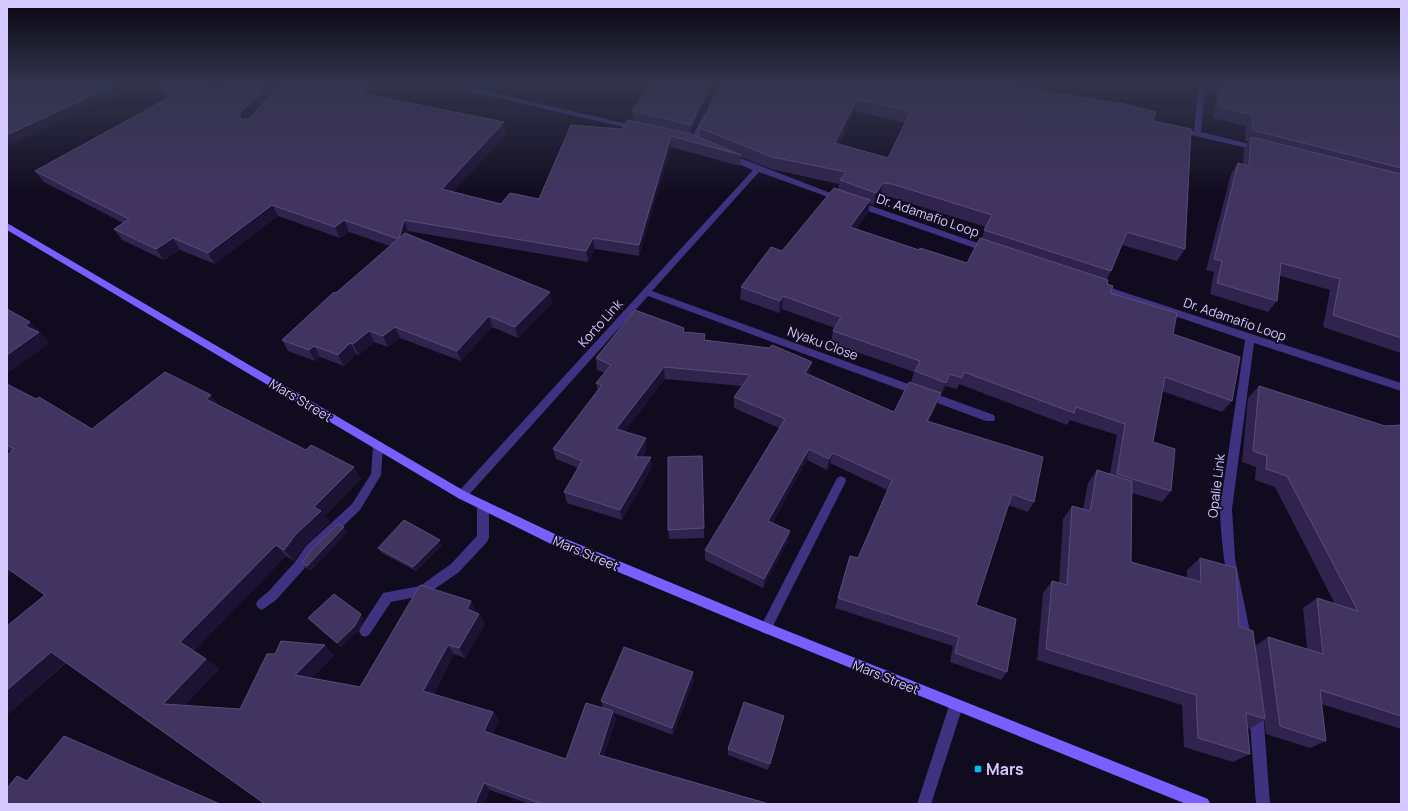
<svg xmlns="http://www.w3.org/2000/svg" width="1408" height="811" font-family="Manrope,sans-serif">
<style>
.lines{fill:none;stroke-linecap:round;stroke-linejoin:round}
.lane{fill:#3f3281;fill-rule:evenodd}
.street{fill:#3f3281;fill-rule:evenodd}
.secondary{fill:#7760ff;fill-rule:evenodd}
.wall{fill:#30234e;fill-rule:evenodd}
.shaded-wall{fill:#1c1233}
.building{fill:#423461;stroke:#594c7a;fill-rule:evenodd}
.poi-dot{fill:#00bdf4;stroke:#110b1f;stroke-width:1.5}
.labels{text-anchor:middle;stroke-width:3.5;stroke-linejoin:round;paint-order:stroke}
.street-label{font-size:13px;fill:#d6c9ff;stroke:#110b1f}
.near-poi-label{font-size:16px;font-weight:bold;fill:#d6c9ff;stroke:#110b1f;text-anchor:start}
</style>
<rect width="100%" height="100%" fill="#110b1f"/>
<g class="lines">
<path class="lane" d="M378,442l4,1 1,3 -2,29 -21,35 -46,44 -11,16 -27,30 -14,10 -4,-2 -2,-4 2,-4 10,-8 27,-30 11,-16 46,-42 19,-30 2,-28 1,-3z
M841,476l4,2 1,3 -76,151 -4,2 -4,-2 -2,-4 2,-4 75,-146z
M483,500l4,2 2,3v33l-2,4 -28,30 -33,23 -35,7 -22,33 -4,2 -4,-2 -2,-4 2,-4 22,-34 37,-7 31,-22 26,-28v-31l2,-3z"/>
<path class="street" d="M440,83h10l186,43 4,2 -4,2 -193,-45z
M992,83h10l12,4 -3,2 -18,-5z
M1199,83h6l-4,49 61,15v4h-3l-84,-20 -1,-2 4,-2 16,4z
M706,113l3,2 -11,27 -4,2h-3l-1,-2 13,-27z
M726,155h6l114,44 -1,2h-6l-80,-29 -107,119 342,124 1,3 -1,3h-8l-338,-125 -182,202 -4,2 -4,-2 -1,-3 1,-3 295,-322 -27,-11z
M854,202h6l132,46 1,2 -4,3 -3,-1 -132,-46z
M1099,284l302,99v8l-147,-48 -22,166 3,50 17,82 -2,4 -4,2 -4,-2 -2,-4c-10,-44 -19,-87 -20,-132l25,-169 -149,-51 -1,-2z
M956,699l5,2 2,5 -32,98h-14l32,-98 2,-5z
M1256,703l5,2 2,5 7,94h-14l-7,-94 2,-5z"/>
<path class="secondary" d="M7,223l459,269 93,44 211,88 433,173 5,2 2,5h-24l-424,-172 -211,-88 -93,-46 -451,-268z"/>
</g>
<path class="wall" d="M232,83h140l-2,12 134,27 3,11 -54,59 48,12 38,-5 83,-70 11,-8 -1,-10 13,-20 -55,-7 -3,6 -24,-7h153l-24,52 8,3v-10l20,-45 433,38 32,128 -8,12 -55,-16 -11,26 -4,8v5l3,9 63,41 59,67 -10,11 -60,-21 -9,51 18,49 -9,11 -30,-9 -1,69 56,16v-8l13,-12 39,68 16,20 13,-9 39,12 -4,-41 14,-10 18,6 -60,-117 -20,-7 1,-13 -14,-5 6,-64 11,-12 126,40 16,-1v304l-80,-25 5,37 -16,7 -44,-14 -2,-14 -15,9 -2,-1 3,26 -17,8 -49,-15 -2,-42 -145,-45 6,-67 9,-12 7,2 4,-64 9,-13 11,3 5,-26 9,-13 13,4 7,-39 -47,-15 -3,5 -108,-41 -2,5 -11,-3 -5,8h-1l-3,10 -9,18 106,80 -6,10 -20,-7 -32,100 31,67 -6,8 -51,-18 3,-16 -118,-38 12,-42 11,-8 29,-68 -57,-27 -3,7 -20,-10 -35,63 16,18 -25,47 -58,-28v-10l74,-122 -45,-20v-11l8,-11 -77,-7 -41,52 23,18 -4,8 9,10 -30,53 -55,-17 -3,-11 14,-24 -22,-9 -3,-10 45,-58 -2,-8 9,-10 -8,-3 -1,-12 88,-26 21,8 105,33 -1,1 85,38 17,-30 3,-10 -83,-29 2,-12 2,-3 -53,-19 -3,4 -39,-14 1,-12 41,-36 56,-62 1,-5 -68,-15 -30,-12 -1,9 -69,-19 -32,109 -44,-7 -7,13 -180,-31 -1,4 143,57 2,11 -34,35 -26,-11 -31,34 -61,-23 -12,9 -14,-5 -15,13 -3,-1 -12,12 -24,-9 -5,4 -27,-10 -6,-11 108,-94 -41,-14 -9,6 -62,-22 -63,48 -35,-14 -16,10 -42,-20 -8,-11 9,-6 -79,-41 -9,-11 133,-73 53,-8zM855,111l50,12 -17,35 -49,-14zM881,195l9,2 96,30 -5,12 -14,24 -48,-13 -63,-21 12,-16 2,-9 3,1z
M1218,83h183v270l-78,-26 7,-37 -50,-14 -3,25 -9,11 -58,-18 4,-22 -8,-2 25,-96 7,-11 5,2 1,-17 4,-6 -3,-1 1,-15 -33,-8z
M7,384l85,45 128,-23 141,73 -36,37 5,6 -25,23 -11,16 -8,-5 -92,95 12,8 13,10 -35,37 56,3 35,-55 59,1 -23,23 49,9 111,-86 5,11 3,2 6,10 -20,34 -11,-4 -20,40 59,18 6,9 -7,13 74,25 37,-51 -2,-7 93,-21 -21,55 -59,-22 2,6 -12,37 165,48h-240l-39,-14 -225,14 -199,-141 -59,52v-89l38,-31 -34,-143 -4,-3z
M704,528v10l-35,1 -1,-9z
M348,532l-37,38 -5,-2 -4,-5z
M442,545l-26,26 -34,-18 -4,-5z
M308,618l56,1 -6,12 -17,16z
M782,723l-14,47 -40,-15v-6z"/>
<path class="shaded-wall" d="M119,83h23l-135,64v-12z
M271,83h15l-40,47 -6,-11v-6z
M366,83h6l-4,22 -4,-11z
M586,83h4v1l-3,6z
M711,83h5l-25,54v-12z
M857,99l-2,12 -22,45 2,-13z
M504,122l3,11 -61,67 -4,-11z
M671,136v11l-32,109v-11z
M883,183l-2,12 -8,10 3,-12z
M870,200l-2,13 -20,26 2,-12z
M272,205l6,11 -63,48 -7,-11z
M344,220l5,12 -9,6 -5,-11z
M404,220l4,11 -5,19 -4,-12z
M173,238l7,12 -16,10 -8,-11z
M593,238l2,11 -7,13 -2,-11z
M550,292l2,11 -34,35 -3,-11z
M783,296l-1,13 -3,4 1,-12z
M489,316l3,11 -31,34 -4,-10z
M30,322l20,21 -43,31v-19l18,-29z
M395,327l5,11 -12,9 -5,-11z
M369,331l5,11 -15,13 -6,-11z
M350,343l6,11 -12,12 -6,-11z
M314,346l6,11 -5,4 -6,-11z
M812,362l-2,11 -7,11 2,-11z
M664,367l1,12 -47,61 -2,-11z
M950,374l-4,12 -5,8 5,-11z
M941,393l-4,11 -14,28 4,-11z
M211,395l10,12 -15,-8z
M646,438l1,11 -11,19 -1,-11z
M809,449l-2,11 -40,71 1,-10z
M833,453l-3,10 -3,7 2,-11z
M651,457l1,10 -30,53 -2,-10z
M354,467l7,12 -36,37 5,6 -25,23 -11,16 -10,-11 30,-43z
M344,527l4,5 -37,38 -4,-4z
M790,531l-2,10 -25,47 1,-9z
M440,540l2,5 -26,26 -3,-4z
M276,545l10,11 -93,96 -13,-10z
M7,568l6,4 -6,5z
M471,601l5,11 -3,7 -6,-10z
M361,614l3,5 -6,12 -17,16 -4,-4z
M479,614l6,10 -20,34 -6,-10z
M325,645l9,10 -29,29 -10,-9z
M448,645l6,9 -23,46 -8,-9z
M51,652l16,9 -60,54v-25z
M206,659l13,10 -42,44 -14,-9z
M693,672l1,8 -21,55 -1,-7z
M613,711l3,8 -14,43 -3,-7z
M493,712l6,9 -9,18 -6,-8z
M484,783l6,7 -6,14h-9z"/>
<path class="building" d="M7,83h112l-112,52z
M160,83h39l22,7 11,-7h39l-31,30v6h9l33,-36h84l-2,11 140,28 -62,67 59,15 9,-11 29,6 32,-74 51,4 6,-9 63,14 50,21 -70,-19 -32,109 -46,-7 -7,13 -182,-31 -5,18 6,-5 145,59 -35,35 -26,-11 -32,35 -62,-24 -12,9 -14,-5 -16,13 -3,-1 -12,12 -24,-9 -5,4 -27,-10 52,-48 2,1 62,-54 -54,-19 -9,7 -63,-22 -64,48 -35,-15 -17,11 -42,-20 15,-10 -94,-48 133,-73z
M651,83h60l-20,42 -59,-14z
M720,83h273l131,21 32,8 -3,9 38,8 -6,120 -58,-17 -16,39 -127,-41 8,-15 -100,-31 -9,-1 -7,10 -36,-13 6,-8 -74,-15 -72,-29zM857,99l54,12 -23,47 -53,-15z
M1223,83h178v85l-149,-38 1,-15 -34,-8z
M1251,137l150,37v164l-68,-23 7,-36 -59,-16 -4,38 -60,-18 5,-22 -8,-2 24,-96 11,3z
M834,188l36,12 -20,27 69,23 1,-2 47,15 13,-25 128,42 -1,4 6,2 -3,7 67,20 -4,21 67,23 -8,44 -67,-24 -12,65 22,7 -4,42 -54,-17 8,-50 -49,-17 -2,6 -110,-41 -2,6 -12,-4 -4,9 -31,-12 5,-10 -87,-30 8,-14 -58,-21 -3,5 -39,-14 30,-40 11,4z
M7,309l23,13 -5,4 14,6 -32,23z
M635,310l49,18 -1,4 22,2 -1,6 65,8 3,-3 40,17 -7,11 89,39 15,-30 32,11 -14,28 116,36 -9,45 -22,-8 -36,111 40,14 -9,53 -52,-19 4,-16 -121,-39 12,-42 8,2 34,-78 -59,-27 -4,6 -20,-10 -41,72 22,10 -26,48 -59,-29 80,-131 -51,-22 16,-22 -86,-8 -48,62 30,9 -11,19h16l-31,53 -56,-18 18,-31 -29,-12 49,-64 -6,-2 15,-18 -15,-7z
M165,372l46,23 -5,4 100,51 5,-5 43,22 -40,40 7,4 -25,23 -12,16 -8,-5 -96,97 26,17 -43,45 77,5 27,-55h8l6,-13 44,4 -30,30 65,12 60,-102 51,16 -4,8 12,5 -20,34 -11,-3 -25,46 70,21 -9,19 82,28 20,-56 27,8 -14,44 170,49h-227l-58,-21 -9,21h-210l-214,-152 -44,38v-64l38,-31 -38,-27v-113l7,-6 -7,-4v-61l29,15 3,-2 53,32z
M1259,386l126,40 16,-1v291l-81,-26 6,51 -46,-15 -12,-89 55,17 -6,-56 41,13 -71,-135 -21,-7 1,-13 -14,-5z
M702,456l2,72 -36,2v-73z
M1097,470l35,11 -1,81 70,20 -1,-24 36,10 3,58 14,5 12,88 -19,-6 4,41 -52,-16 -2,-43 -150,-46 6,-68 15,4 5,-79 18,5z
M404,520l36,20 -27,27 -35,-19z
M338,524l6,3 -37,39 -5,-3 9,-13z
M334,594l27,20 -7,13 -17,16 -29,-25z
M624,647l69,25 -21,56 -71,-27z
M744,702l40,14 -14,48 -42,-15z
M64,736l156,68h-213v-16l10,-12 10,5z"/>
<linearGradient id="sky" x2="0" y2="1"><stop stop-color="#090611"/><stop offset="0.42" stop-color="#32344d"/><stop offset="1" stop-color="#32344d" stop-opacity="0"/></linearGradient>
<rect width="1408" height="196" fill="url(#sky)"/>
<rect class="poi-dot" x="974" y="765" width="8" height="8" rx="2"/>
<g class="labels">
<g class="street-label">
<text transform="translate(928 215) rotate(19)" y="5">Dr. Adamafio Loop</text>
<text transform="translate(1235 319) rotate(19)" y="5">Dr. Adamafio Loop</text>
<text transform="translate(600 323) rotate(-48)" y="5">Korto Link</text>
<text transform="translate(823 343) rotate(20)" y="5">Nyaku Close</text>
<text transform="translate(301 400) rotate(31)" y="5">Mars Street</text>
<text transform="translate(1216 486) rotate(-83)" y="5">Opalie Link</text>
<text transform="translate(586 553) rotate(23)" y="5">Mars Street</text>
<text transform="translate(886 677) rotate(22)" y="5">Mars Street</text>
</g>
<g class="near-poi-label">
<text x="986" y="775">Mars</text>
</g>
</g>
<rect width="1408" height="811" fill="none" stroke="#d6c9ff" stroke-width="16"/>
</svg>
